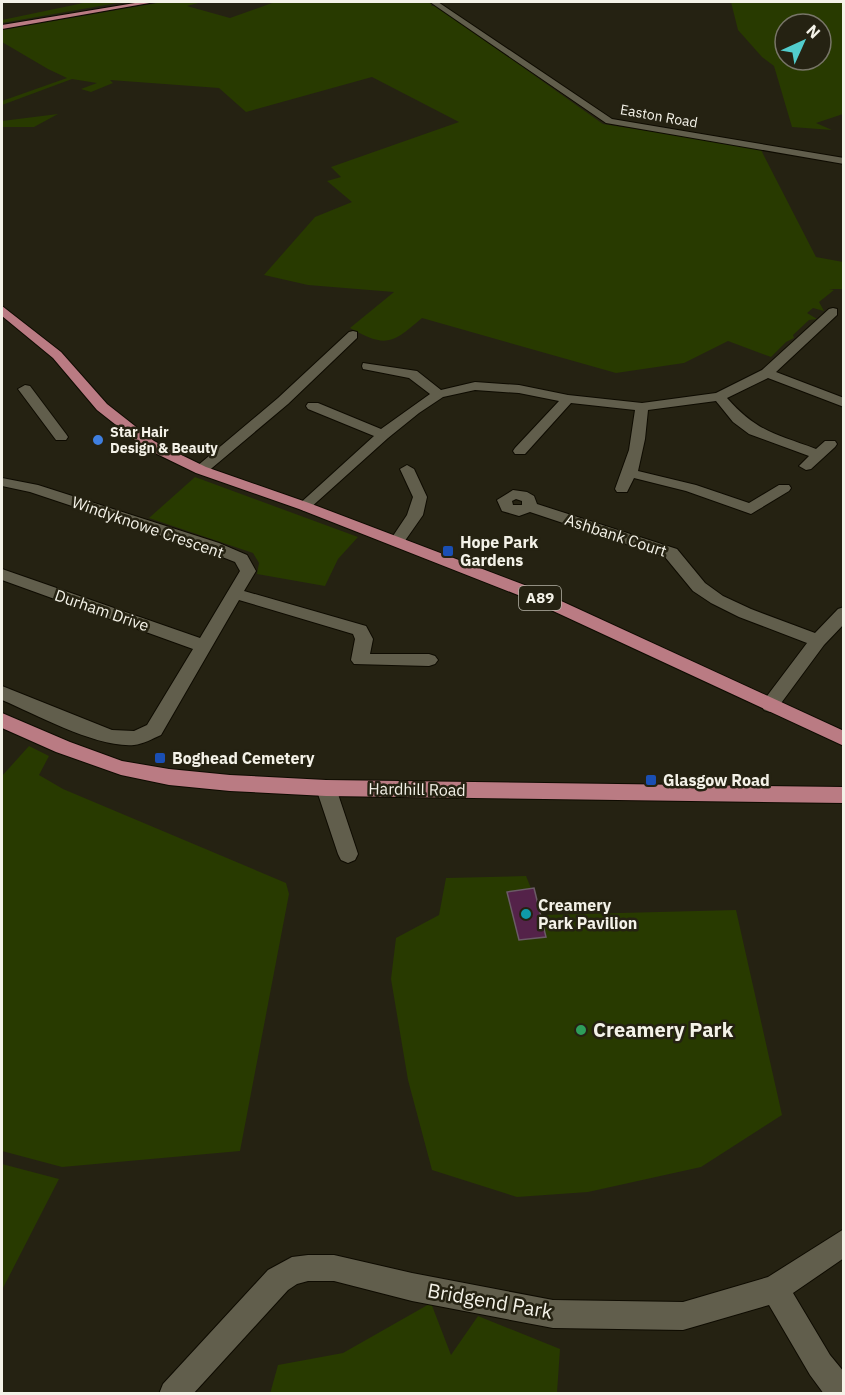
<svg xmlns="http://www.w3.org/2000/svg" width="845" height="1395" font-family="'IBM Plex Sans',sans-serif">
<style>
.green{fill:#283a00;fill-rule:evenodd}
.building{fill:#542249;stroke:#6b5a66;stroke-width:1.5}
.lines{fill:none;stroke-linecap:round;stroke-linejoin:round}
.minor-casing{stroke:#0e0b01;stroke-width:2}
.major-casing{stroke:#0e0b01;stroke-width:2}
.minor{fill:#615e4c;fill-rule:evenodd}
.major{fill:#ba7b83;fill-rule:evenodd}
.shop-dot{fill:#3f7fe0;stroke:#252212;stroke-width:2}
.transit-dot{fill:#1a4fb4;stroke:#252212;stroke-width:2}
.culture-dot{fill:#0f9aa8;stroke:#252212;stroke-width:2}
.leisure-dot{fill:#2e9e5b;stroke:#252212;stroke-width:2}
.labels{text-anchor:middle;stroke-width:5;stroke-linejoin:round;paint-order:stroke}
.far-street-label{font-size:14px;fill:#f4f2e8;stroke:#252212}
.far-poi-label{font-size:14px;font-weight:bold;fill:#f4f2e8;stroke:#252212;text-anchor:start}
.shield{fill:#252212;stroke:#b6b4a8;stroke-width:1.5}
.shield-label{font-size:15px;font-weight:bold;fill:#f4f2e8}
.street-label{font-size:16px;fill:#f4f2e8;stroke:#252212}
.poi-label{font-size:16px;font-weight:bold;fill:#f4f2e8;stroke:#252212;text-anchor:start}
.near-poi-label{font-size:20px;font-weight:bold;fill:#f4f2e8;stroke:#252212;text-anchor:start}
.near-street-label{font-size:20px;fill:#f4f2e8;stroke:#252212}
</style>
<rect width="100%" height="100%" fill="#252212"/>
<path class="green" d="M88,2h35l-121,21v-3z
M163,2h39l-15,4 43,12 45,-16h155l3,1 -2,3h5l167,118 157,24 56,109 27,5v27h-14l5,1 -15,12 5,9 -11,-3 -6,5 10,6 -8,1 -16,15 1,3 -8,4 -15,15 -43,-16 -44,22 -68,10 -194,-55c-30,26 -36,30 -72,10l44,-36 -86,-7 -44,-10 51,-58 37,-15 -25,-21 14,-4 -10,-10 128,-45 -87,-45 -126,35 -27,-24 -109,-8 3,3 -22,9 -10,-3 16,-6 -25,-4 -70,26v-4l65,-23 -19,-9 -46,-27v-12z
M731,2h112v112l-27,9 16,7 -40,-3 -18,-61 -12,-9 -24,-27zM785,24h36v36h-36z
M58,114l-24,13h-32v-6z
M195,477l163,60 -20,22 -13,27 -68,-12 2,-11 -6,-10 -104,-35z
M29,746l20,10 -10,19 24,14 223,94 3,11 -49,257 -178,16 -60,-16v-375z
M526,876l16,39 194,-5 46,205 -81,52 -113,25 -71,5 -85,-27 -24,-90 -17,-101 5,-41 43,-23 7,-37z
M2,1164l57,15 -57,111z
M431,1303l20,52 27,-39 82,33 -3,44 -287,1 8,-29 65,-12z"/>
<path class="building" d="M534,888l12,49 -27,3 -12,-48z"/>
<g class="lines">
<defs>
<path id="minor" d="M430,2h8l174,117 232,39v6l-238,-41z
M833,308l4,1v6l-61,57 68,26v9l-76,-29 -41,20c30,34 49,36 89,51l9,-8h10l2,3 -2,3 -24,22 -5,1 -7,-4 10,-10 -60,-22 -16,-12 -17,-21 -68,9 -3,29 -7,32 58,14 53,18 30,-18h10l2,3 -2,3 -38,23 -65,-23 -52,-13 -7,14h-10l-2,-3 14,-39 6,-40 -64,-7 -46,51h-10l-2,-3 2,-3 44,-47 -40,-8 -44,-3 -32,7 -24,16 -31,25 -79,71 -5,2 -7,-5 77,-70 -66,-27 -2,-3 2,-3h10l63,26 49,-35 -21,-16 -46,-9 -1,-3 1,-3 54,8 24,19 34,-8 44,3 49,10 74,8 74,-10 46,-23 67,-61z
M353,331l4,1v6l-69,66 -82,69h-10l-2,-3 2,-3 82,-69 71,-66z
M25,385l5,1 36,48 2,3 -2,3h-10l-38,-51z
M407,465l7,4 13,28 -4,18 -21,30 -5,2 -8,-5 18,-27 6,-18 -13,-28z
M2,478l36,7 181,58 28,12 9,16 -12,20 122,35 7,13 -3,15h59l6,2 3,4 -3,4 -6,2 -75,-2 -3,-4 4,-21 -2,-5 -114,-34 -78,135c-9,4 -18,9 -27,10 -37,3 -97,-30 -132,-45v-14l110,44 22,1 13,-6 46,-76 -191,-69v-11l198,69 40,-67 -5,-9 -28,-11 -177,-59 -28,-6z
M513,490l14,2 7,4 3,8 140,45 28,34 18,13 28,13 64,24 23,-24 6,-2v17l-20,21 -48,65 -6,2 -6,-2 -3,-5 3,-5 43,-57 -68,-26 -28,-14 -18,-12 -28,-34 -135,-45 -11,4 -17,-5 -5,-11zM516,499l6,2v4h-9l-1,-4z
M326,780l7,3 3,5 22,66 -3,6 -7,3 -7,-3 -3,-6 -22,-66 3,-5z
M844,1229v29l-51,35 37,62 14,17v22h-20l-14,-19 -41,-70 -86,25 -130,-2 -141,-27 -78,-20h-26l-11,3 -9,6 -95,104h-34l4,-10 105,-114 24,-13 16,-2h26l78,18 141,27 130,2 85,-25z"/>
<path id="major" d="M141,2h14l-153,27v-4z
M2,306l59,46 46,52 47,37 15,8 37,18 103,36 226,86 309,142v15l-321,-149 -224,-88 -103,-36 -37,-18 -15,-8 -47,-37 -44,-52 -51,-42z
M2,713l68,29 52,19 47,8 61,6 96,5 518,7v16l-518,-7 -96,-5 -61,-6 -48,-10 -65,-23 -54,-24z"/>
</defs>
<use href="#minor" class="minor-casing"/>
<use href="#major" class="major-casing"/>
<use href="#minor" class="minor"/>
<use href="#major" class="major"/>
</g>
<circle class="shop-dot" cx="98" cy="440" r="6"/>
<g class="transit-dot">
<rect x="442" y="545" width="12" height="12" rx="3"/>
<rect x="154" y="752" width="12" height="12" rx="3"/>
<rect x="645" y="774" width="12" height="12" rx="3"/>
</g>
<circle class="culture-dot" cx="526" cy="914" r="6"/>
<circle class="leisure-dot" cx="581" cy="1030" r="6"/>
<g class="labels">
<g class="far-street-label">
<text transform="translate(659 116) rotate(10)" y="5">Easton Road</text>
</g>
<g class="far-poi-label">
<text x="110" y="437">Star Hair<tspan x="110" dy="16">Design &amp; Beauty</tspan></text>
</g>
<rect class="shield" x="519" y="586" width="42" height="24" rx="4.5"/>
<g class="shield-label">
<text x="540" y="603">A89</text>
</g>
<g class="street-label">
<text transform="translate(148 527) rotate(19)" y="6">Windyknowe Crescent</text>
<text transform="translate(616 535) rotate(18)" y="6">Ashbank Court</text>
<text transform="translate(102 610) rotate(19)" y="6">Durham Drive</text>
<text transform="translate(417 789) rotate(1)" y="6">Hardhill Road</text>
</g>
<g class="poi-label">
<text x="460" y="548">Hope Park<tspan x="460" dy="18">Gardens</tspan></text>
<text x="172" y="764">Boghead Cemetery</text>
<text x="663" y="786">Glasgow Road</text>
<text x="538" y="911">Creamery<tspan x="538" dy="18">Park Pavilion</tspan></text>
</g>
<g class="near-poi-label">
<text x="593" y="1037">Creamery Park</text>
</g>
<g class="near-street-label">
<text transform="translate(490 1301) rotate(10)" y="7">Bridgend Park</text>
</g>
</g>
<rect width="845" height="1395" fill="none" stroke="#f4f2e8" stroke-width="6"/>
<g transform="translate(803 42) rotate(45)"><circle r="28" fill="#252212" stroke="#787568" stroke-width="1.5"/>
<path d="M0-4.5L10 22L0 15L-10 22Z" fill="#52cdcd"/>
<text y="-9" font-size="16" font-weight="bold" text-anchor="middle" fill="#f4f2e8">N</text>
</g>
</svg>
